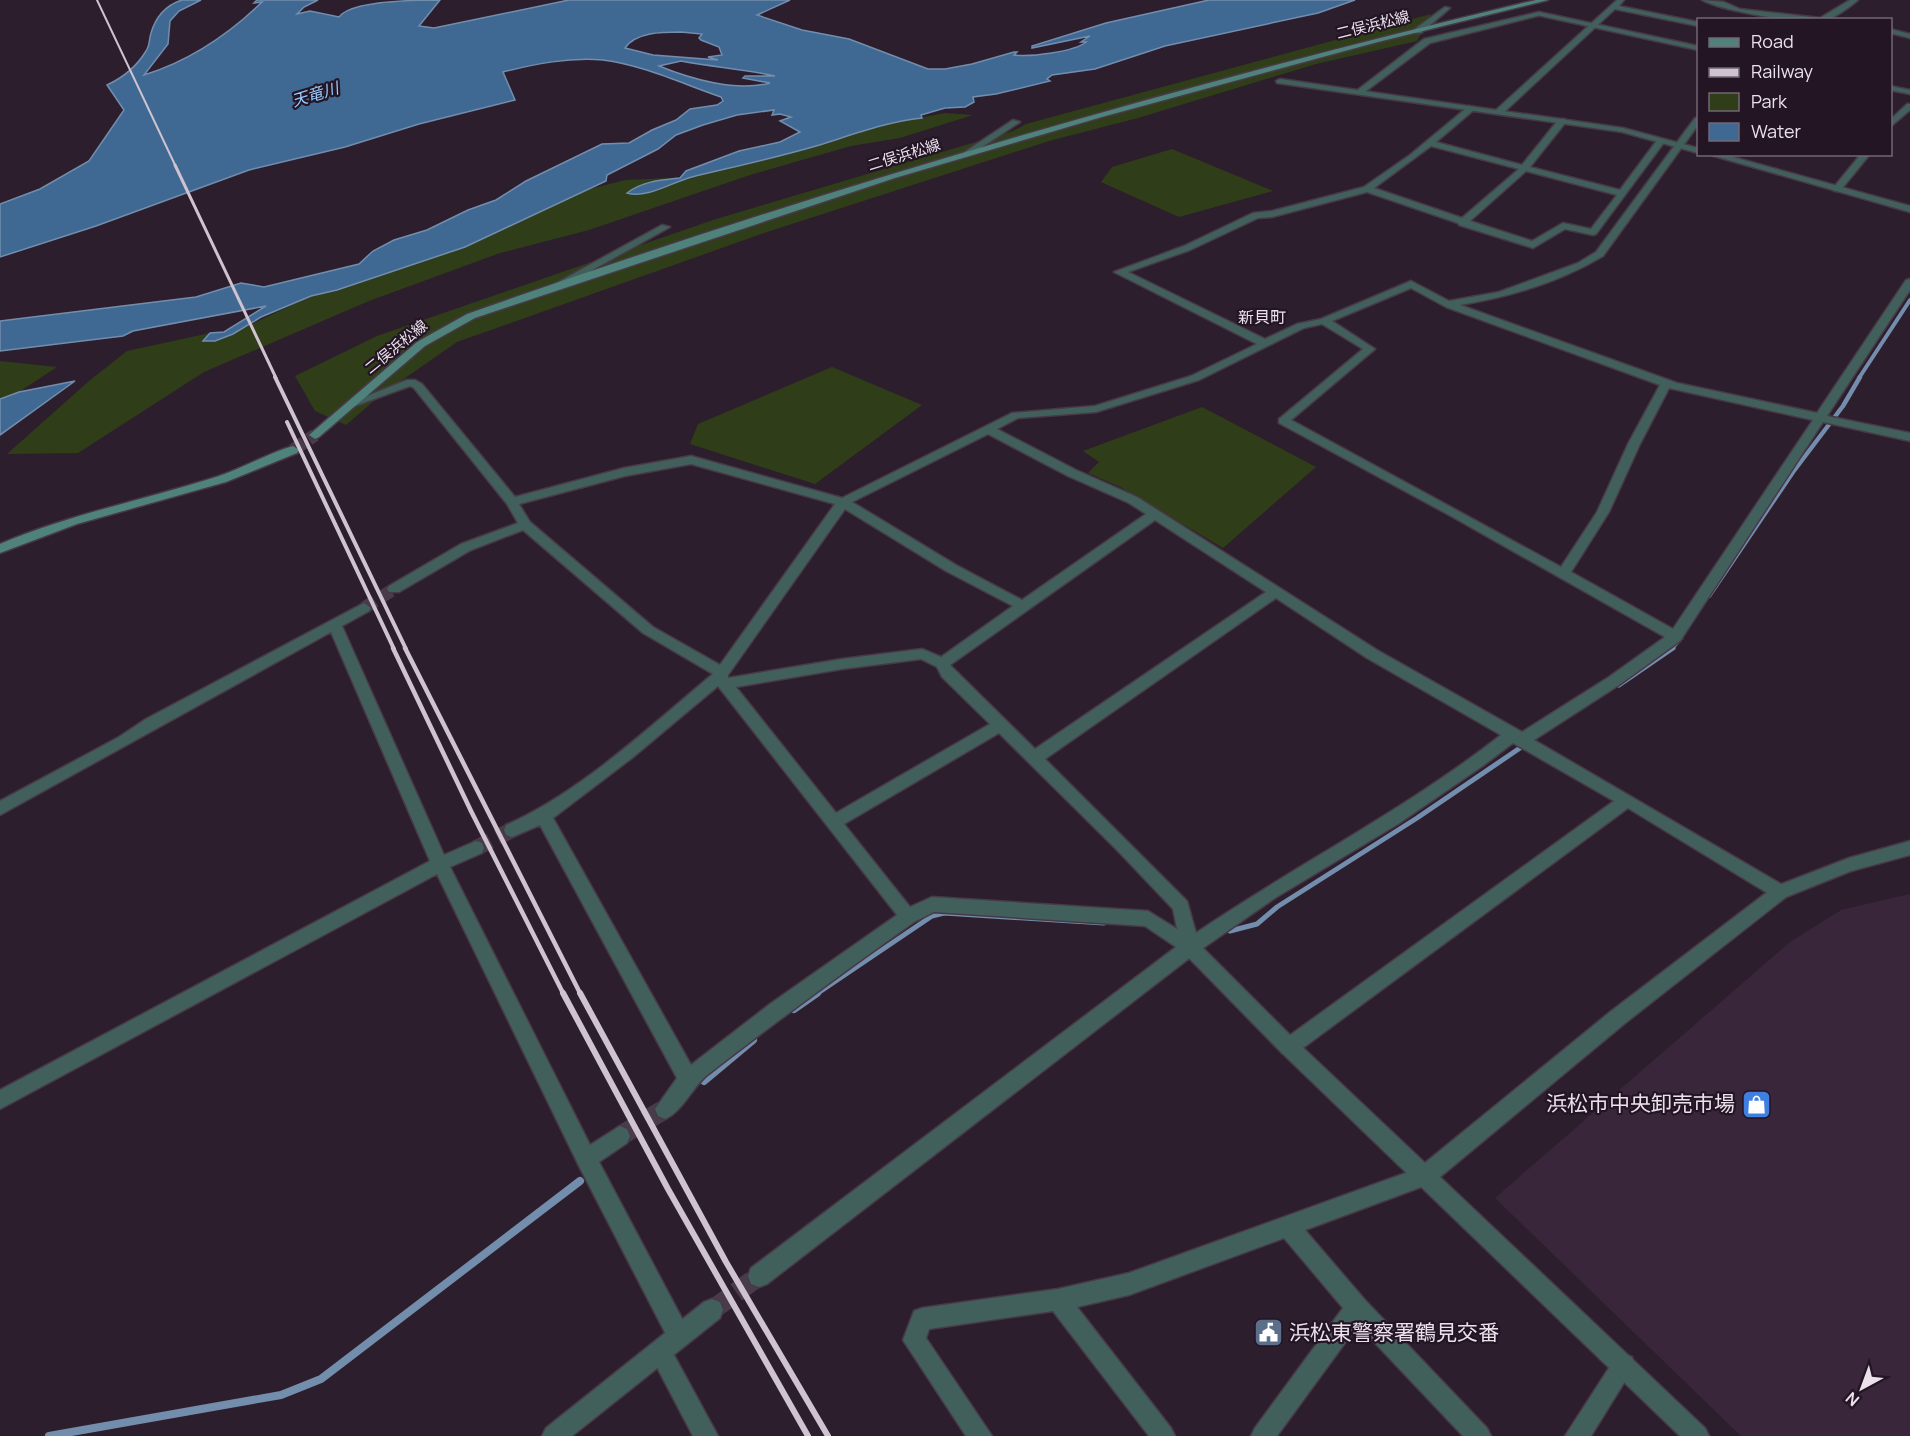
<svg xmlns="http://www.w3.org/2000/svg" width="1910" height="1436" font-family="Manrope,'Noto Sans JP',sans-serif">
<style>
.built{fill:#3a263a}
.green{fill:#2f3e18}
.water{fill:#3f6993;stroke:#738dad;stroke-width:1.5;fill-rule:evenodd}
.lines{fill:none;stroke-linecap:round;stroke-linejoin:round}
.stream-far3{stroke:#738dad;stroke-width:4}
.stream-far2{stroke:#738dad;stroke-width:4.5}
.stream-far1{stroke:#738dad;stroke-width:5}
.stream{stroke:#738dad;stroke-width:8}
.minor-tunnel-far2{stroke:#4a3b4a;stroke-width:13;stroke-dasharray:13 6;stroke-linecap:butt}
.minor-tunnel-far1{stroke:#4a3b4a;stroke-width:16;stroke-dasharray:16 8;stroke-linecap:butt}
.minor-tunnel{stroke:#4a3b4a;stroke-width:20;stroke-dasharray:20 10;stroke-linecap:butt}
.secondary-tunnel{stroke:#4a3b4a;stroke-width:13;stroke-dasharray:13 6;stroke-linecap:butt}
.minor-casing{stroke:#483948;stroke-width:3}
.tertiary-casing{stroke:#483948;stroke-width:3}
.secondary-casing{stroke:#483948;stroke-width:3}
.minor{fill:#41605c;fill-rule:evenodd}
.tertiary{fill:#41605c;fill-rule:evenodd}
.secondary{fill:#4f827b;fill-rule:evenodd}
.rail-far4{stroke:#cec3ce;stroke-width:2}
.rail-far3{stroke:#cec3ce;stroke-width:3}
.rail-far2{stroke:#cec3ce;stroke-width:4}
.rail-far1{stroke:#cec3ce;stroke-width:4.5}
.rail{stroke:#cec3ce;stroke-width:6}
.labels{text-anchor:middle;stroke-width:4.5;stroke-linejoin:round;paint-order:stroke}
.far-street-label{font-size:15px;fill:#ebe1eb;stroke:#231524}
.far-water-label{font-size:16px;font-style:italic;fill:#9cf;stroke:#231524}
.far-neighbourhood-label{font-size:16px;fill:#ebe1eb;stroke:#231524}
.near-poi-label{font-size:21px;fill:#ebe1eb;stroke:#231524;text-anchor:end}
</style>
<rect width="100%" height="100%" fill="#2d1e2d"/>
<path class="built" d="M1910,894v542h-169l-246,-238 295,-256 51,-32z"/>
<path class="green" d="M1431,14l-14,27 -101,23 -178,54 -89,23 -285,92 -307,109 -75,52 -36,31 -31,-14 -20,-35 82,-40 339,-117 297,-88 13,-7z
M945,113l28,2 -73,23 -49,8 -101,29 -161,55 -89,23 -131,48 -165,71 -126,81 -71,1 82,-73 38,-30 83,-18 6,8 95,-45 168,-56 107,-50 39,-10 67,-3 138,-36 58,-17z
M1172,149l101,42 -94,26 -78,-35 11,-15z
M0,361l57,6 -38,25 -19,7z
M832,367l90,38 -107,79 -125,-40 8,-20z
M1202,407l114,60 -93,81 -103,-61 -32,-14 11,-11 -16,-11z"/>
<path class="water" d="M182,0h19l-22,11 -9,10 -2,23 -24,31c45,-14 84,-40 118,-73l-8,1 3,-3h61l-14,7 -7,7 13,-3 29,6c12,-17 78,-17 101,-17l-21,26 15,2 135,-28h221l-33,15 45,15 47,9 79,30h17l27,-5 42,-12h3l-3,3c16,2 60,-3 72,-13h-5l9,-6 -58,12v-2l74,-23 103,-23h146l-37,13 -153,33 -70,23 -43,6 -5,4 3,2 -54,13 -23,3 1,5 -9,5 -20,1 -24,7 1,3c-37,4 -70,17 -106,28 -41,12 -83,21 -124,31 -20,5 -45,22 -65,16 15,-12 35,-13 53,-15l6,-7 53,-20 41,-9 20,-10 -20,-11 11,-4 -11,-3 -8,1 2,-5 -37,5 -34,10 -27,10 -18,14 -51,26 -1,6 -141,66 -128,43 -26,6 -50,21 -28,17 -18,7h-12l7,-8 14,-1 42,-26 -133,25 -10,5 -123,15v-30l196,-24 45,-14 23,4 95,-23 14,-13 21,-11 33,-10 41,-20 28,-10 30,-19 76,-37 27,-1 23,-13 24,-10 14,-11 27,-4 6,-4 -2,-4c-38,-13 -78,-32 -118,-37 -34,-3 -68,4 -100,12l12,28 -96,24 -74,23 -96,23 -153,56 -96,31v-53l40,-15 49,-28 35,-51 -17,-25c15,-7 30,-19 39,-34 4,-5 3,-12 5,-18 5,-17 15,-28 31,-33zM681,32l21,2 -3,4 2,2 18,7 3,8 -14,2 10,3 -65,-5 -28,-7c11,-16 37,-16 56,-16zM681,61c31,6 63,8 94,15h-30l-2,2 27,5c-34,9 -79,-4 -111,-17z
M75,381l-75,54v-36l19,-7z"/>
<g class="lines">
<path class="stream-far3" d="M1859,378l51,-78"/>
<path class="stream-far2" d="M1709,596l84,-124 50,-66 17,-29
M1671,649l10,-11"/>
<path class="stream-far1" d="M1619,685l54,-37
M1230,931l27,-7 20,-17 140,-89 103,-70
M815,995l117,-79 12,-3 160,10"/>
<path class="stream" d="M794,1009l23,-16
M704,1081l49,-41
M49,1436l232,-41 40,-16 259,-198"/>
<path class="minor-tunnel-far2" d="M364,608l30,-19"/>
<path class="minor-tunnel-far1" d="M476,848l36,-18"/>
<path class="minor-tunnel" d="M620,1136l45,-27
M712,1310l47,-34"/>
<path class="secondary-tunnel" d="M293,450l22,-15"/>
<defs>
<path id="minor" d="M1617,0h7l-5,6 79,16v4l-83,-17 -113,105h-6v-4z
M1702,0l22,2 16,7 80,9 30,-18h8c-7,6 -22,17 -32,20 -24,5 -104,-9 -124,-20z
M1445,7l5,1 -29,25h-6v-4z
M1539,12l2,3 -111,28 -68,51 -7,-2 69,-53z
M1890,29l20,5v4l-20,-5z
M1907,104h3v6l-20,17v-7z
M1469,106l7,2 -40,34 86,23 37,-46h6v4l-35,44 90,23 38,-51 7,2 -69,93 -3,1 -28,-6 -32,19 -74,-23 -1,-2 -91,-31 -95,25 -14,1 -68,32 -62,22 137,67 32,-15 24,-5 90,-38 38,20 50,-9 79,-29 18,-11 99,-134h3v7l-95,131c-43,26 -94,41 -143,49l217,78 140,30 89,-133 4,-1v11l-83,126 83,17v8l-87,-19 -143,219 -61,44 -85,55 252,147 2,5 -2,5 -6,2 -6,-2 -146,-89 -332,245 -7,3 -7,-3 -2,-6 2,-6 332,-240 -101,-58 -29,22 -86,59 -123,74 -79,55 -429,331 -8,3 -8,-3 -3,-8 3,-8 425,-321 -31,-21 -211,-14 -20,10c-70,50 -140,101 -208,154 -14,12 -24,36 -41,43l-7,-3 -3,-7 22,-31 -137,-253 -28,12 -6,-2 -2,-5 2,-5c74,-32 144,-99 207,-151l-70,-41 -120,-103 -52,20 -72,42h-10l-2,-3 2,-3 72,-42 57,-21 -11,-19 -93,-116 -4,-2 -55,20 -6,-3 58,-23h8l7,4 93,113 109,-29 67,-12 151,42 170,-85 83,-7 96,-30 66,-32 -143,-72 70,-26 69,-33 19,-2 92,-24 46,-32zM1431,146l88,23 -57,49 -88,-30zM1526,171l91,24 -26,34 -28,-6 -31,18 -62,-20zM1411,288l35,19 214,78 -32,59 -31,68 -36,55 -270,-147 84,-71 -43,-28zM1322,324l41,25 -84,70v4l172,93 214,121 -56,40 -87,55 -145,-82 -240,-153 -61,-27 -79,-41 21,-11 78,-6 103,-32 105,-52zM1669,388l144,32 -140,209 -102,-57 38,-60 31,-68zM988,434l80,42 61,27 17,11 -124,86 -66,-35 -104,-63zM691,464l144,40 -115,161 -67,-38 -123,-105 -11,-18 106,-28zM845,509l101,62 67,35 -72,51 -19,-8 -80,10 -114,19v-3zM1155,520l111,72 -231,157 -85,-84zM1276,598l91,60 134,77c-96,75 -205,130 -305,198l-9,-32 -142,-142zM921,659l16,8 5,10 48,47 -154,89 -100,-126 106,-18zM718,686l179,229 -127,89 -79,61 -138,-247 79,-60zM999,733l118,117 56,59 4,20 -29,-18 -216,-14 -22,10 -66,-83z
M1013,120l7,2 -53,35 -7,-2z
M1861,154h9l-30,37h-6v-4z
M662,225l8,2 -110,61 -9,-2z
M364,603l7,5 -2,3 -27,15 102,229 32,-14 6,2 2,5 -2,5 -32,14 140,278 30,-19 7,3 3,7 -3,7 -28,19 88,166 3,8 -3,8 -8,3 -8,-3 -92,-178 -142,-292 -437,235v-19l430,-229 -99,-229 -331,183v-14l119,-64 27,-18z
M1425,1166l7,3 3,7 -3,7 -127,47 60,70 122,128 4,8h-28l-105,-111 -81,111h-26l4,-8 88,-120 -59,-70 -155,57 -52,12 94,121 4,8h-26l-96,-125 -124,18 -3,9 66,98h-26l-63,-96 11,-29 8,-3 136,-19 71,-16z
M660,1341l8,3 50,92h-25l-44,-84 3,-8z
M1624,1354l8,3 3,8 -44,71h-26l51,-79z"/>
<path id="tertiary" d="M1539,12l159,34v4l-161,-35z
M1280,79l343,49 75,20v5l-76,-21 -345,-49 -1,-2z
M1890,86l20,4v4l-20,-4z
M1707,154h15l188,52v6z
M1910,841v14l-59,16 -65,26 -162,127 -184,153 265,251 4,8h-29l-398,-383 -98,-100 -3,-6 3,-6 6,-2 6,2 100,100 129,122 185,-151 164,-125 75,-29z
M712,1299l8,3 3,8 -3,8 -148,118h-30l4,-8 158,-126z"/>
<path id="secondary" d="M1536,0h12l-170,42 -276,75 -207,61 -420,140 -50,28 -106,91 -4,2 -6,-4 108,-93 50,-28c351,-124 708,-229 1069,-314z
M293,446l6,4 -2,3 -71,29 -149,42 -77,29v-9c70,-30 144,-44 216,-67 25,-8 53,-24 77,-31z"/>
</defs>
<use href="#minor" class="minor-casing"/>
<use href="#tertiary" class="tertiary-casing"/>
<use href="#secondary" class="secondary-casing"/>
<use href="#minor" class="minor"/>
<use href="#tertiary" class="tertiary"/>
<use href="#secondary" class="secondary"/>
<path class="rail-far4" d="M97,0l79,167"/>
<path class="rail-far3" d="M175,165l101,213"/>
<path class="rail-far2" d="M275,377l131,272
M287,422l107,227"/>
<path class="rail-far1" d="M393,648l78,163 93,184
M405,648l176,347"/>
<path class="rail" d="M563,993l105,196 140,247
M580,993l146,269 102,174"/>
</g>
<defs>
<symbol id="shop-square" viewBox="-11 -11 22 22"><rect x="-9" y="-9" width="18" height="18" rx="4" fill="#3f7fe0" stroke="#231524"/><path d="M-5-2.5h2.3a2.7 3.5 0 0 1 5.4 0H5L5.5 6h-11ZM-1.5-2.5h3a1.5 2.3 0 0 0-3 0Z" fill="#fff"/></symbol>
<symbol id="civic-square" viewBox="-11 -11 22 22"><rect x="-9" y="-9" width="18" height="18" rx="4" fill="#5c6f8a" stroke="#231524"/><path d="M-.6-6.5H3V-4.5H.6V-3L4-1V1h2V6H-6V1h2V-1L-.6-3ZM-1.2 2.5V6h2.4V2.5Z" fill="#fff"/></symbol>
</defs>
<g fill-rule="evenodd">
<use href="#shop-square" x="1740" y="1088" width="33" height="33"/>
<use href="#civic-square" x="1252" y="1316" width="33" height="33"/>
</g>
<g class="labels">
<g class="far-street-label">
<text transform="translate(1373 25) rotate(-14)" y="5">二俣浜松線</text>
<text transform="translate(904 155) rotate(-17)" y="5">二俣浜松線</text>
<text transform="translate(396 347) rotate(-39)" y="5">二俣浜松線</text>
</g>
<g class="far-water-label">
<text transform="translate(315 94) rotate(-17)" y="6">天竜川</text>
</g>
<g class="far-neighbourhood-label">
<text x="1262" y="323">新貝町</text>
</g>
<g class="near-poi-label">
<text x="1735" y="1111">浜松市中央卸売市場</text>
<text x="1289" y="1340" text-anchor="start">浜松東警察署鶴見交番</text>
</g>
</g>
<rect x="1697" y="18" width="195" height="138" fill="#231524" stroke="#736774" stroke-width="1.5"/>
<rect x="1709" y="38" width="30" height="9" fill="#4f827b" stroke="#736774" stroke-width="1.5"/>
<text x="1751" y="48" font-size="18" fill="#ebe1eb">Road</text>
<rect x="1709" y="68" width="30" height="9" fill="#cec3ce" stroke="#736774" stroke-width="1.5"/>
<text x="1751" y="78" font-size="18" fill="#ebe1eb">Railway</text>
<rect x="1709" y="93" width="30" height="18" fill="#2f3e18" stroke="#736774" stroke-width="1.5"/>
<text x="1751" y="108" font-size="18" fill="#ebe1eb">Park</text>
<rect x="1709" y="123" width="30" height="18" fill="#3f6993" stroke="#736774" stroke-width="1.5"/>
<text x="1751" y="138" font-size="18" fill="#ebe1eb">Water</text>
<g transform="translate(1862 1388) rotate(221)" stroke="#231524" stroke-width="4.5" paint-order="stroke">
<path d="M0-4.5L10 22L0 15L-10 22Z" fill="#ebe1eb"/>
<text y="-9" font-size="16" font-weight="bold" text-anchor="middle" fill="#ebe1eb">N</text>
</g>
</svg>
